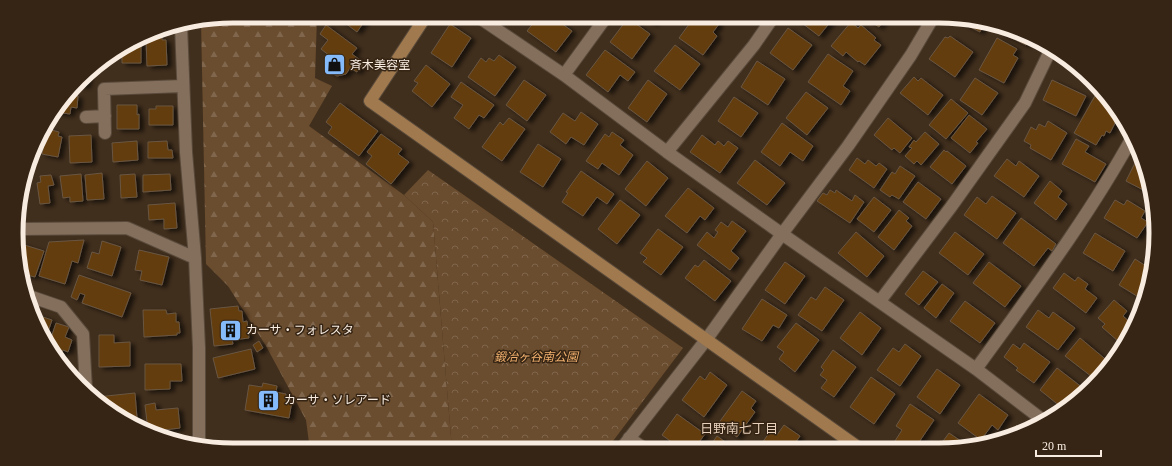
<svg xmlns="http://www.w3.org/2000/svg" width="1172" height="466" font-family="'Times New Roman','Noto Sans JP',serif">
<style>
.forest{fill:url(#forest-firs)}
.park{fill:url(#park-crowns)}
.building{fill:#643c07;stroke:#695643;filter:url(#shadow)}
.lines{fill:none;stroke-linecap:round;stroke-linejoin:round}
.street-casing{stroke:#594a3b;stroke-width:14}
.secondary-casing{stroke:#594a3b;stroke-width:14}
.street{stroke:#846f5c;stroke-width:12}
.secondary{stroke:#a0794e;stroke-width:12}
.labels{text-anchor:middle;stroke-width:3;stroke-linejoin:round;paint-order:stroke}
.poi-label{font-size:12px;fill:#f8ece1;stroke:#362514;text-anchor:start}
.park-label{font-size:12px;font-style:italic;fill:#f1b06d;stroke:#362514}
.neighbourhood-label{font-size:13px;fill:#e8d1bc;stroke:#362514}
.rim{fill:none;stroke:#f8ece1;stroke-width:5}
</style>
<defs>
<pattern id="forest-firs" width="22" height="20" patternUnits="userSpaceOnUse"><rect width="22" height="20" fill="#6a4c2e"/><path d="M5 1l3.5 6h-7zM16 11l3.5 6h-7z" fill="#80664c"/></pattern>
<pattern id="park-crowns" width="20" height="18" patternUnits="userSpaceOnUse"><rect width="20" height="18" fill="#6a4c2e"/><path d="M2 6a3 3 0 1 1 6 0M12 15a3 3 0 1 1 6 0" fill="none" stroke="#80664c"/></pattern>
<filter id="shadow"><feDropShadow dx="4.5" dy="2.5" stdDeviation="2" flood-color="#0009"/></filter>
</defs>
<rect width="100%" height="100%" fill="#412f1d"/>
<path class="forest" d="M233,16h84l-2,62 17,8 -23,40 95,69 29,27 19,227 -142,1 -4,-30 -40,-74 -38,-60 -22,-22 -5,-243z"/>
<path class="park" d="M428,170l255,178 -76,101h-155l-19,-227 -29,-27z"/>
<path class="building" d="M336,16h32l-11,16z
M539,16h12l21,15 -16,21 -29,-21z
M643,16h16l-6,7z
M695,16h13l11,8 -6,8 4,4 -14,19 -24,-17z
M786,16h49l-16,20 -25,-19 -3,3z
M863,16h23l-7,11z
M628,18l22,16 -18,25 -22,-17z
M955,19h1l28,4 -4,9z
M851,22l7,6 3,-3 15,13 -2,2 7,5 -16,20 -6,-4 -1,1 -12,-10 -3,4 -12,-10z
M450,24l21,14 -19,29 -21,-14z
M326,25l31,23 -5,6 12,9 -7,9 -7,-4 -4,6 -9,2 -9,-5 -1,-11 3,-4 -9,-7 7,-9 -8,-6z
M1002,26l7,1 20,12 -3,6 -27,-13z
M788,28l24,17 -19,25 -23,-17z
M950,36l23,16 -18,25 -26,-18 16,-22 3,1z
M162,37v3h4l1,25 -20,1 -1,-28z
M997,38l20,11 -4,6 5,3 -14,25 -25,-13z
M141,40v23h-19v-12z
M675,45l25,19 -20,26 -26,-19z
M605,50l30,22 -7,9 -8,-6 -12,17 -22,-17z
M828,54l25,17 -10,15 7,5 -9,14 -33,-23z
M499,55l17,12 -21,29 -27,-19 13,-19 5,4 3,-4 5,3z
M757,61l28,18 -17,26 -27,-18z
M426,65l24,19 -18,23 -20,-16 6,-8 -4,-2z
M86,74l2,1 -2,11 -8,-1z
M914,77l4,4 3,-3 22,17 -15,20 -28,-22z
M975,78l23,15 -16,22 -22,-15z
M524,80l22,15 -19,26 -21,-16z
M648,80l19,14 -20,28 -19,-14z
M1052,80l34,16 -10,20 -33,-16z
M461,82l33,23 -10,13 -5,-3 -10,14 -15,-11 9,-13 -12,-8z
M806,92l22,16 -21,27 -21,-17z
M1096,94l4,3 1,-2 13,17 -1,1 5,4 -8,16 -4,-2 -2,5 -2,-1 -6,10 -22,-12z
M69,95l9,1 -1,12 -6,-1 -1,7 -15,-2z
M734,97l24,16 -17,24 -23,-16z
M951,99l17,14 -22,26 -17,-14z
M340,103l38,28 -19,25 -31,-23 4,-6 -6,-5z
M117,105h20v10l2,-1v15h-22z
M156,106h17v19h-24v-16h7z
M581,112l17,12 -14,21 -13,-8 -5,7 -16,-12 13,-19 12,8z
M969,115l18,14 -11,13 2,1 -8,10 -19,-15z
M509,118l16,11 -23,32 -20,-14 18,-25 3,3z
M888,118l24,20 -12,15 -6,-5 -2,2 -18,-15z
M1048,121l19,12 -16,27 -21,-12 1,-3 -7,-4 7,-14 5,3 3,-6 6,3z
M782,123l31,23 -10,15 -13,-9 -10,14 -19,-14z
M47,129l12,3 -1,4 4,1 -4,20 -16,-3z
M612,132l12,8 -4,5 13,10 -14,20 -17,-12 -4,6 -12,-8 19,-27 4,3z
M925,132l14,12 -18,21 -4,-4 -3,3 -9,-8 7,-8 -3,-1 5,-7 2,2z
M381,134l21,15 -4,5 11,8 -18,22 -25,-20 6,-8 -5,-4z
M91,135l1,27 -22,1 -1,-27z
M702,135l13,10 3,-4 6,5 4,-5 10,7 -18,25 -30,-21z
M1076,139l13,7 -4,6 21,12 -11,18 -33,-18z
M137,141l1,19 -25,2 -1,-19z
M167,141l1,9h4l1,8h-25v-16z
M538,144l23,15 -18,28 -23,-15z
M944,150l2,2 1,-1 19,15 -14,18 -22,-17z
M857,158l8,6 3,-4 8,6 3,-3 8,6 -13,19 -25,-18z
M1007,159l9,7 3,-5 20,15 -15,21 -30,-21z
M755,160l30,23 -18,22 -30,-22z
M647,161l21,17 -22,28 -21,-17z
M1136,161l5,3 8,29 -23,-12z
M900,166l15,10 -16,23 -7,-4 -2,2 -10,-7 12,-18 3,2z
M581,171l33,23 -7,10 -10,-7 -14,19 -21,-14 6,-9 -2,-1z
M102,173l2,26 -17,1 -2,-25z
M81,174l2,27 -13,1v-5l-7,1 -3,-22z
M135,174l2,23 -16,1 -1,-23z
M170,174l1,16 -28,2v-17z
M51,175l3,10 -6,1 2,17 -10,1 -3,-21 4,-1 -1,-6z
M1050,181l12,10 -4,6 9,7 -11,16 -22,-17z
M918,182l23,17 -15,20 -23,-17z
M688,188l26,20 -9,12 -5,-4 -13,17 -22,-17z
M830,190l5,3 1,-3 16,11 3,-6 9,7 -14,21 -33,-22 6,-8 4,2z
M992,196l24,17 -19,26 -33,-24 13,-18 9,7z
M874,197l17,13 -17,22 -17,-13z
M620,200l20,15 -23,29 -19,-15z
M1115,200l9,5 3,-5 18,11 -4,7 7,4 -11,16 -33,-20z
M175,203l2,25 -13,1v-10l-15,1 -1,-15z
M899,210l10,8 -3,3 6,5 -18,24 -16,-13z
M1021,218l35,26 -4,7 -4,-3 -14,18 -31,-23z
M732,221l14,10 -15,20 8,7 -9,12 -33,-25 10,-13 7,6 4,-6 -3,-2 6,-8 7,5z
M658,229l25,18 -22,28 -18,-13 4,-4 -7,-5z
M856,232l28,24 -17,21 -29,-24z
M955,232l29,22 -16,21 -29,-22z
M1095,233l30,18 -12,20 -30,-18z
M1153,235l-2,15 -5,-4z
M84,240l-6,23 -6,-2 -7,23 -26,-8 10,-34z
M102,241l19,6 -9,29 -25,-8 5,-16 7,2z
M21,244l23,7 -9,26 -15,-4 -1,-25z
M139,250l30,7 -7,28 -22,-5 2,-9 -7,-1z
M1135,259l14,9 -4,33 -26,-16z
M704,260l27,21 -16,20 -30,-23 10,-13 3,2z
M785,262l20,14 -20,28 -20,-14z
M989,262l32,24 -16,21 -32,-24z
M923,271l15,11 -19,23 -14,-11z
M1064,273l11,8 3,-4 10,7 -3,5 12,9 -11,15 -33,-25z
M79,275l52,18 -9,24 -40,-14 3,-8 -5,-2 -3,7 -6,-3z
M942,284l12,9 -18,25 -12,-10z
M825,287l19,13 -22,31 -24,-16 13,-18 5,3z
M762,299l25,16 -8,13 -6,-3 -11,16 -20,-12z
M1114,300l13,11 -4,5 10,9 -14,17 -17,-15 3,-3 -7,-6z
M965,301l30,22 -15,20 -30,-22z
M238,306l1,5h3l1,11 4,-1 2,17 -17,2 1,4 -19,2 -4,-37z
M143,310h23l1,4 9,-1v9h3l1,11h-3v2l-33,2z
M1038,310l11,8 4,-6 22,16 -17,22 -32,-23z
M860,312l21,16 -19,27 -22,-17z
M37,315l15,5 -6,18z
M56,323l13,4 -4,10 7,3 -4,12 -5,-2 -4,10 -7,-7 -3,-9z
M796,323l23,17 -24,32 -16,-13 5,-7 -7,-5z
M99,335h15v8l16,-1v24l-31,1z
M1080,338l30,25 -14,17 -31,-24z
M259,341l4,7 -6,4 -4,-7z
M1024,343l26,19 -16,21 -18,-13 2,-2 -14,-11 9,-13 7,5z
M905,344l16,12 -21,30 -23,-16 16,-22 6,4z
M251,349l4,20 -37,9 -5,-20z
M833,350l23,17 -22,30 -13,-9 6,-8 -7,-5 4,-5 -3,-3z
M145,364h36l1,17h-12v8l-25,1z
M1057,368l26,20 -11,15 -5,-4 -6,8 -21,-17z
M937,369l23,16 -20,29 -23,-17z
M710,372l17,13 -23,32 -22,-17 18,-24 5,4z
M871,377l24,17 -21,30 -24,-17z
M263,383l14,3 -1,6 10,2 -1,6 7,1 -3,17 -44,-8 4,-25 13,2z
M742,391l14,10 -5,7 4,4 -18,25 -19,-13z
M135,393l2,25 -10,1 -26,-14 -4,-4v-4z
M979,394l29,21 -10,15 -6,-5 -11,15 -23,-17z
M155,403l1,7 22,-2 2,20 -24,3 1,3h-3l-6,-4 -3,-25z
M910,404l24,16 -19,28h-9l-11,-7 7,-11 -6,-4z
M677,414l28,20 -11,15h-13l-19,-14z
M784,425l16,11 -9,13h-33l13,-19 6,5z
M949,433l21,14 -32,1z
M717,436l18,13h-27z"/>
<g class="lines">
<defs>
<path id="street" d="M477,16l87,59 103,77 115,82 194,135 68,52
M181,25l5,127 9,106 4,90v96
M564,75l43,-59
M86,117l19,-1
M105,133l-1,-44 79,-3
M667,152l87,-107 20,-29
M19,229l108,-1 68,30
M29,296l32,11 22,27 3,55
M880,301l71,-94 74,-104 25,-52
M976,369c55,-76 112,-151 157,-233
M629,438l16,11
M621,449l85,-109 76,-106 66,-88 63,-91 23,-39"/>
<path id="secondary" d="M426,16l-56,85 489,347"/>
</defs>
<use href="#street" class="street-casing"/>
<use href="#secondary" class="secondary-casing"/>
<use href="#street" class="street"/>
<use href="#secondary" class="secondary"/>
</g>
<defs>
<symbol id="shop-square" viewBox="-11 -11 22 22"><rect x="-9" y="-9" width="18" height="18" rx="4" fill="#85bbfb" stroke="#362514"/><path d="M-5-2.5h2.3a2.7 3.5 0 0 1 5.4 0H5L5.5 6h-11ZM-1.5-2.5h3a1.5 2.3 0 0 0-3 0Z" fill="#111"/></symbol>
<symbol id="building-square" viewBox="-11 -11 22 22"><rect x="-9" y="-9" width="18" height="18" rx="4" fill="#85bbfb" stroke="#362514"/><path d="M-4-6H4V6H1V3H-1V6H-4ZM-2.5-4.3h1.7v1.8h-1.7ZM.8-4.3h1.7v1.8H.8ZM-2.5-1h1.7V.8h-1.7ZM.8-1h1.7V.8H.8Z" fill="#111"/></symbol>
</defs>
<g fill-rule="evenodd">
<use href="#shop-square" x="322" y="52" width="25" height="25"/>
<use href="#building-square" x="218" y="318" width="25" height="25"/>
<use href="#building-square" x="256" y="388" width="25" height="25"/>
</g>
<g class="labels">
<g class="poi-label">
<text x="350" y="69">斉木美容室</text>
<text x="246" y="334">カーサ・フォレスタ</text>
<text x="284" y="404">カーサ・ソレアード</text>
</g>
<g class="park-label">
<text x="536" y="361">鍛冶ヶ谷南公園</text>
</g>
<g class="neighbourhood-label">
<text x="739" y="433">日野南七丁目</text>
</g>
</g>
<path d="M0 0H1172V466H0ZM233 23H939A210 210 0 0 1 1149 233V233A210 210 0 0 1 939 443H233A210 210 0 0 1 23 233V233A210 210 0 0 1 233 23Z" fill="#362514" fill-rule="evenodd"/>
<path class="rim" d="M233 23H939A210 210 0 0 1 1149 233V233A210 210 0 0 1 939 443H233A210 210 0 0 1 23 233V233A210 210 0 0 1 233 23Z"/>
<path d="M1036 450v6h65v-6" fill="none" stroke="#f8ece1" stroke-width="2"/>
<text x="1042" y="450" font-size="12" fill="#f8ece1" stroke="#362514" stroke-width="3" paint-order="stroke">20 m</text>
</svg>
